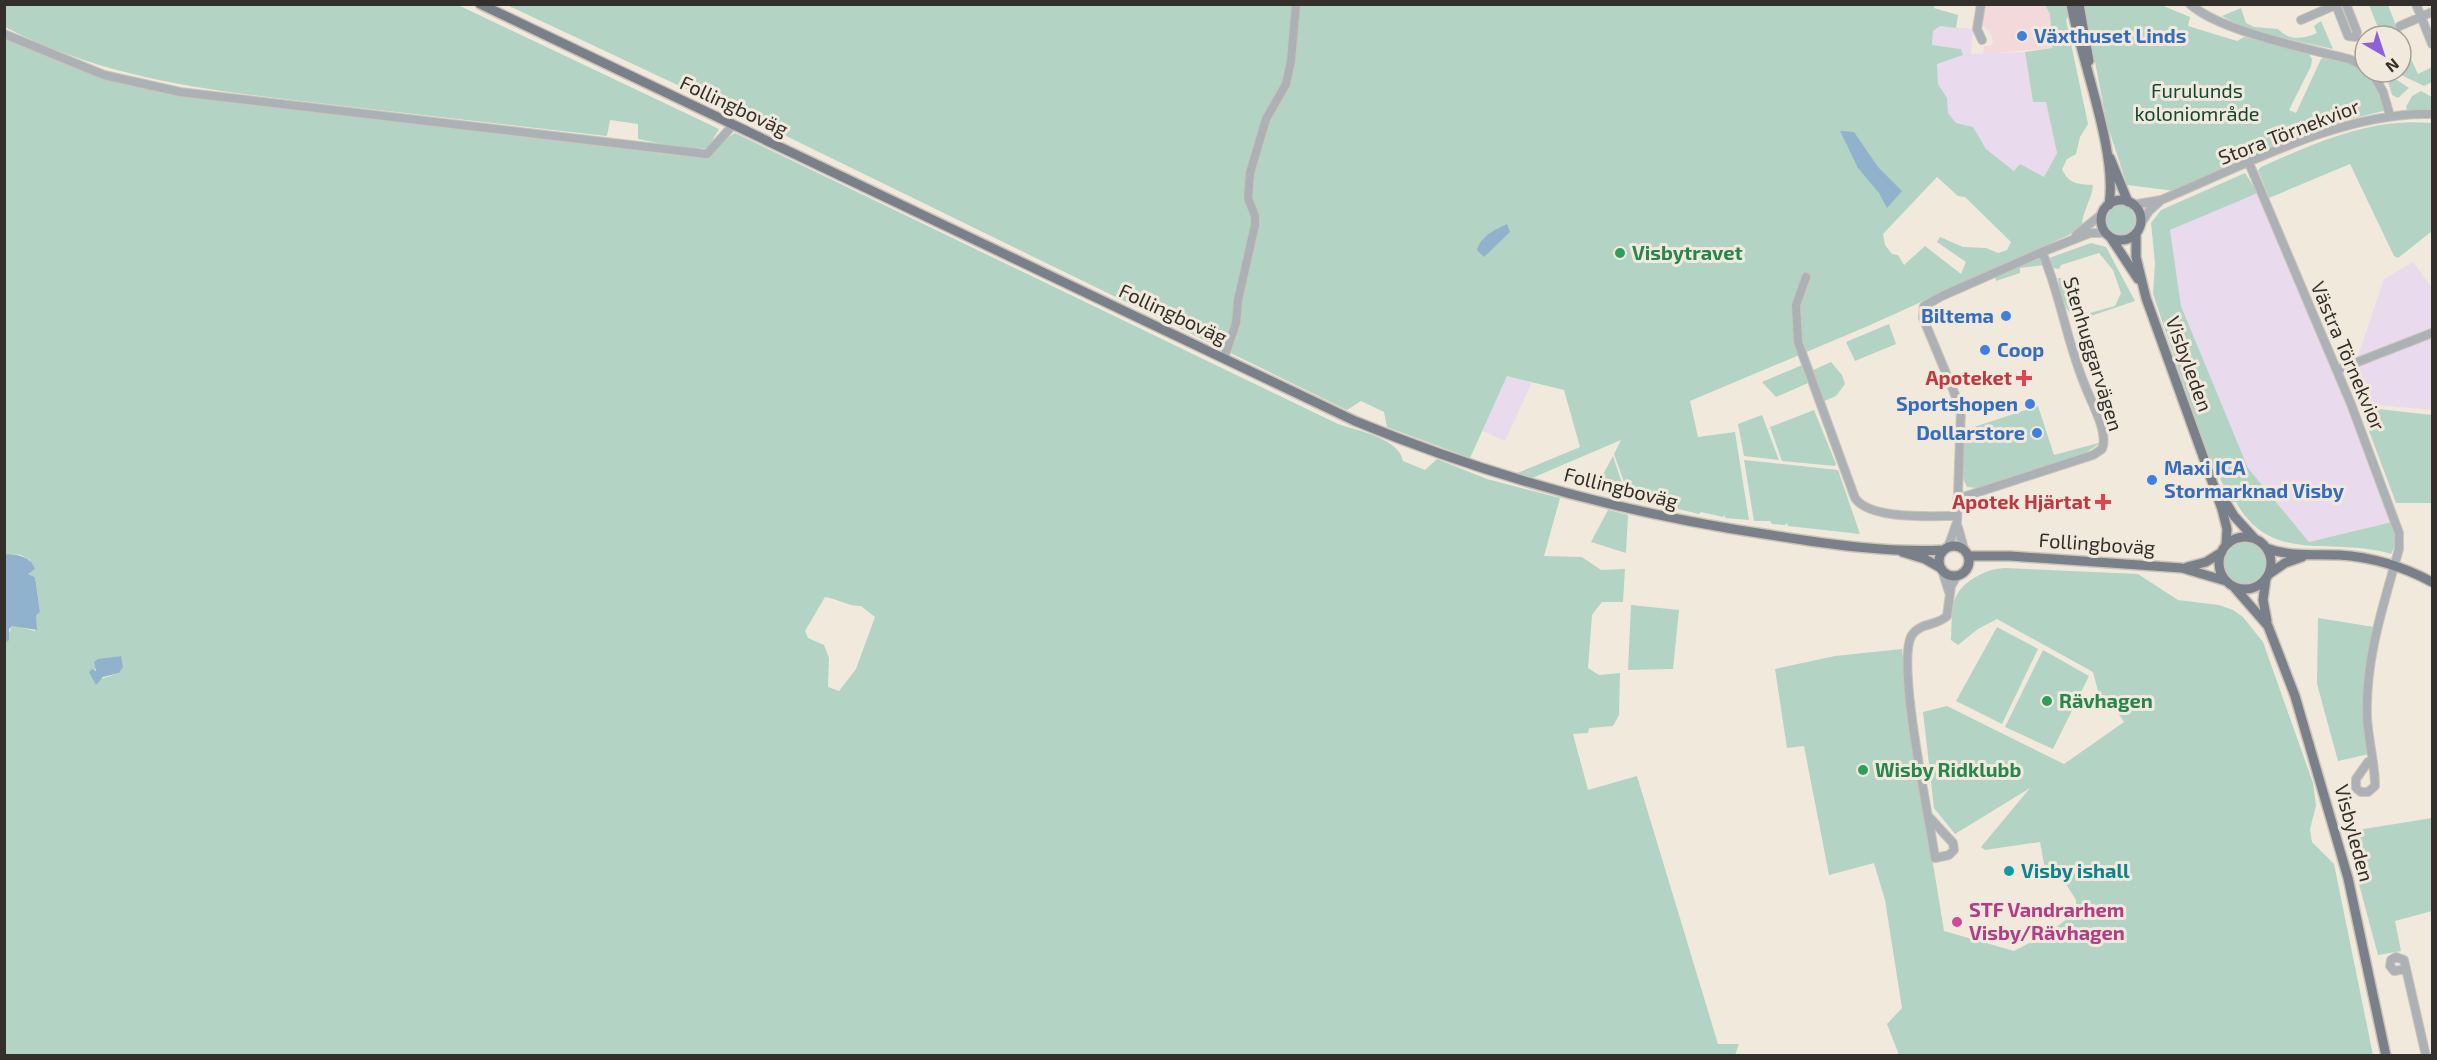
<svg xmlns="http://www.w3.org/2000/svg" width="2437" height="1060" font-family="'Exo 2',sans-serif">
<style>
.commercial{fill:#f4d9da}
.industrial{fill:#eadaed}
.green{fill:#b3d3c4;fill-rule:evenodd}
.water{fill:#91b2cd}
.lines{fill:none;stroke-linecap:round;stroke-linejoin:round}
.minor-casing{stroke:#ccc4b9;stroke-width:10}
.major-casing{stroke:#ccc4b9;stroke-width:12}
.minor{stroke:#acb1b6;stroke-width:8}
.major{stroke:#798089;stroke-width:9}
.shop-dot{fill:#3f7fe0;stroke:#f2e9dd;stroke-width:2}
.leisure-dot{fill:#2e9e5b;stroke:#f2e9dd;stroke-width:2}
.health-dot{fill:#e0444e;stroke:#f2e9dd;stroke-width:2}
.culture-dot{fill:#0f9aa8;stroke:#f2e9dd;stroke-width:2}
.hotel-dot{fill:#d1479c;stroke:#f2e9dd;stroke-width:2}
.labels{text-anchor:middle;stroke-width:6;stroke-linejoin:round;paint-order:stroke}
.shop-label{font-size:20px;font-weight:bold;fill:#366cbe;stroke:#f2e9dd;text-anchor:start}
.park-label{font-size:20px;fill:#114834;stroke:#f2e9dd}
.street-label{font-size:20px;fill:#332f2a;stroke:#f2e9dd}
.leisure-label{font-size:20px;font-weight:bold;fill:#27864d;stroke:#f2e9dd;text-anchor:start}
.health-label{font-size:20px;font-weight:bold;fill:#be3a42;stroke:#f2e9dd;text-anchor:end}
.culture-label{font-size:20px;font-weight:bold;fill:#0d838f;stroke:#f2e9dd;text-anchor:start}
.hotel-label{font-size:20px;font-weight:bold;fill:#b23c85;stroke:#f2e9dd;text-anchor:start}
</style>
<rect width="100%" height="100%" fill="#f2e9dd"/>
<path class="commercial" d="M1983,5h62l5,9 2,34 -69,6 1,-8h6l3,-3 -2,-9 -10,-10z"/>
<path class="industrial" d="M1940,26l33,3 -2,25 54,-2 8,50h13l11,51 -13,25 -24,-14 -5,7 -29,-22 -13,-22 -17,-4 -8,-10 -1,-15 -9,-14 -2,-21 27,-9 -2,-5 -29,-4 1,-14z
M2258,193l103,242 31,87 -83,20 -61,-74 -67,-162 -11,-76z
M2413,262l19,26v122l-64,-6 -14,-36 6,-2 -3,-7 27,-80z
M1507,376l25,6 -27,59 -23,-10z"/>
<path class="green" d="M4,5h454l261,124 -11,19h-25l-45,-9v-15l-28,-4 -3,16c-91,-10 -181,-21 -272,-31 -118,-14 -223,-23 -330,-78z
M507,5h1428l-1,3 24,7 -2,13 -16,-2 -7,5 -1,14 29,4 2,6 -26,9 1,20 9,14 1,15 8,10 17,4 13,22 28,22 6,-7 24,13 13,-24 -11,-51h-13l-8,-50 27,-4 -2,-34 -5,-9h23l2,8 -4,7 22,104 -8,13 -4,17 -9,5 -5,10c7,15 15,15 31,16 -1,15 -11,26 -11,41l-13,9 -201,91 -178,75 8,36 37,-5 14,88 -24,-2v-3l-2,2 -22,-5 -2,2 -21,-5 -1,-2h-11l-36,-8 -16,-45 7,-14 -89,38 -17,-4 65,-27 -16,-57 -57,-14 -37,82 -83,-31 -3,-15 -23,-11 -14,9 -565,-276zM1937,177l21,19 7,1 46,45 -4,8 -9,3 -12,-5 -23,-1 -23,-10 -3,5 29,20 -5,12 -36,-28 -21,19 -6,-10 -6,-1 -7,-9 -2,-11z
M2084,5h77l29,12 -2,9 49,15 7,-4 64,15 4,7 -1,7 -22,44 7,3 25,-54 6,-3c10,2 22,4 32,8 12,7 28,32 24,47l-36,9 -93,37 1,-3 -80,37 -48,-6 -20,-61z
M2369,5h19l12,31h-22l3,-1z
M2241,8l5,15 8,4 24,2c11,12 25,10 39,4l-3,-7 7,-5 12,28 -86,-19 -25,-14z
M4,37c111,57 232,66 353,80 108,13 217,26 325,39l32,-3 11,-14 10,-6 603,291c20,7 61,14 65,37l22,9 12,-11 50,20 73,19 -16,58 38,1 19,13 24,-1 -2,33h-21l-10,13 -4,53 11,7 21,-2 -1,42 -6,11 -24,2 -1,5 -15,1 15,56 49,-14 81,268h21l-4,11h-1730v-412l7,-18 23,6 1,-15 4,-4 -5,-35 -7,-3 3,-5 -1,-9 -9,-5 -16,-1zM825,597c13,2 22,9 36,9l14,11 -19,52 -17,22 -11,-4 1,-29 -5,-13 -16,-7 -3,-7zM121,656l-2,17 -18,6 -9,-5 10,-15z
M2401,38l17,36 14,-7v15l-8,4 -29,-14h6z
M2391,76l18,12 -11,10 -6,-3 -5,-17z
M2421,91l11,6v14h-25l-1,-4 6,-11z
M2432,123v108l-34,27 -4,-2 -44,-92 -81,34 -11,-28 3,-3c54,-24 110,-50 171,-44z
M2245,173l13,20 -88,37 11,76 67,162 61,74 83,-20 5,20 -6,12c-58,-18 -120,12 -155,-52h-4l-25,-49 -54,-159 2,-31 -4,-40 10,-13z
M2105 220a15 15 0 1 1 30 0a15 15 0 1 1-30 0Z
M2091,243l15,4 29,54 -53,18c-18,-3 -22,-25 -24,-41h5l10,32 6,6 36,-10 6,-13 -8,-23 -14,-17 -38,12 -2,4 -6,-1 -4,-10z
M2037,259h4l4,6 -25,3v5l-24,8 -1,-4z
M1889,324l7,20 -41,17 -9,-19z
M1831,362l11,13 3,9 -9,12 -14,6 -11,-31z
M1802,365l6,18 -32,14 -14,-15z
M2038,406l16,49 48,-13 -20,13 -105,33 -10,-1 -4,-9 2,-48z
M2360,407l72,8v88h-36z
M1814,410l22,54 -1,2 -53,-5 -12,-34z
M1762,415l17,45 -35,-4 -6,-32z
M1613,456l14,42 -33,-7z
M1744,460l94,10 22,64 -72,-8 -1,-3 -2,2 -13,-1 -2,-3h-16z
M1608,510l20,5 -2,38 -35,-11z
M2223 564a22 22 0 1 1 44 0a22 22 0 1 1-44 0Z
M2005,568l133,6 40,26 41,5 14,5 10,7 20,25 50,141 3,23 -6,23 2,13 22,22 39,191h-474l-12,-31 15,-16 -17,-108 -11,-37 -45,12 -25,-129 -17,2 -12,-79 60,-13 67,-7 11,91 31,191 70,20 36,-19 26,-20v-12l-20,-32 -11,1 -5,-27 -55,8 -4,-3 49,-59 -75,46 -21,-26 -11,-96 24,-6 117,58 60,-42 -12,-18 -13,-9 -6,-23 -96,-53 -19,10 -20,16 -7,-5c2,-29 -3,-46 23,-62 12,-7 18,-9 31,-10z
M1631,605l48,5 -6,59 -45,1z
M2318,618l56,9 -9,92 4,35 -31,7 -21,-77z
M1997,627l41,22 -36,75 -46,-23z
M2043,650l46,26 -36,73 -48,-22z
M2432,818v93l-37,10 6,30 -23,4 -33,-123z"/>
<path class="water" d="M1840,131l14,1 24,35 24,24 -15,17 -8,-15 -21,-25z
M1507,224l3,8 -26,25 -7,-7c5,-15 16,-19 30,-26z
M5,554c12,1 25,1 30,15l-7,5 7,3 5,35 -4,4 1,14 -25,-4 -3,3v11l-4,3z
M121,656l2,11 -4,6 -16,4 -7,8 -7,-13 3,-3 4,2 -2,-9 4,-3z"/>
<g class="lines">
<defs>
<path id="minor" d="M1981,4l-4,25 5,11
M2190,4c29,27 119,45 159,55l16,8
M2416,4l16,40
M2336,5l12,31 7,1 2,-5 -11,-28
M2301,20l37,-16
M2400,26l32,-14
M4,34l100,41 76,17 527,62 26,-29
M2372,72l11,20 7,24
M2249,163l102,241 48,129v16c-15,55 -34,109 -32,168 1,23 8,46 8,69l-7,6h-7l-5,-4v-9l12,-17 5,-1
M2132,205l29,-5c82,-34 182,-89 271,-86
M2140,225l9,-14 11,-10
M2076,235l26,-21
M1806,277l-10,28 2,37 57,156c15,22 76,18 102,18
M1224,358l12,-35 2,-23 17,-75v-9l-7,-18 2,-25 16,-54 20,-35 5,-23 5,-57
M2337,370l95,-37
M1957,499l136,-44 9,-6c7,-16 -10,-45 -16,-61 -19,-44 -25,-92 -44,-136l48,-19h15
M1958,527l7,25
M1948,547l9,-25 4,-113 -38,-91 1,-12 18,-10 100,-44
M1943,573l6,19
M1929,817l24,26 1,7 -5,5 -14,3c-5,-38 -40,-197 -23,-223 9,-13 25,-9 35,-19l4,-30 6,-10
M2406,969l-12,2 -4,-5 1,-6 5,-3 8,3 22,96"/>
<path id="major" d="M480,4l875,417c135,56 272,93 416,114 56,9 116,18 173,15
M2071,4c10,56 47,149 38,201
M2079,4l10,57
M2110,158l18,44
M2101 220a20 20 0 1 1 40 0a20 20 0 1 1-40 0Z
M2136,233v24l10,41 76,211 5,20 -1,16
M2111,238l27,41
M2222,496l12,20 21,23
M2219 563a26 26 0 1 1 52 0a26 26 0 1 1-52 0Z
M1939 561a15 15 0 1 1 30 0a15 15 0 1 1-30 0Z
M2266,548c24,9 48,6 73,7 33,2 65,12 93,27
M1902,552l23,7 14,8
M1968,556h42l172,12 44,13
M2187,567l19,-5 16,-10
M2269,574l16,-11 17,-6
M2266,578l-3,22 4,21
M2234,587l34,39 27,70 53,182 38,178"/>
</defs>
<use href="#minor" class="minor-casing"/>
<use href="#major" class="major-casing"/>
<use href="#minor" class="minor"/>
<use href="#major" class="major"/>
</g>
<g class="shop-dot">
<circle cx="2022" cy="36" r="6"/>
<circle cx="2006" cy="316" r="6"/>
<circle cx="1985" cy="350" r="6"/>
<circle cx="2030" cy="404" r="6"/>
<circle cx="2037" cy="433" r="6"/>
<circle cx="2152" cy="480" r="6"/>
</g>
<g class="leisure-dot">
<circle cx="1620" cy="253" r="6"/>
<circle cx="2047" cy="701" r="6"/>
<circle cx="1863" cy="770" r="6"/>
</g>
<g class="health-dot">
<path d="M2021 369h6v6h6v6h-6v6h-6v-6h-6v-6h6z"/>
<path d="M2100 493h6v6h6v6h-6v6h-6v-6h-6v-6h6z"/>
</g>
<circle class="culture-dot" cx="2009" cy="871" r="6"/>
<circle class="hotel-dot" cx="1957" cy="922" r="6"/>
<g class="labels">
<g class="shop-label">
<text x="2034" y="43">Växthuset Linds</text>
<text x="1994" y="323" text-anchor="end">Biltema</text>
<text x="1997" y="357">Coop</text>
<text x="2018" y="411" text-anchor="end">Sportshopen</text>
<text x="2025" y="440" text-anchor="end">Dollarstore</text>
<text x="2164" y="475">Maxi ICA<tspan x="2164" dy="23">Stormarknad Visby</tspan></text>
</g>
<g class="park-label">
<text x="2197" y="98">Furulunds<tspan x="2197" dy="23">koloniområde</tspan></text>
</g>
<g class="street-label">
<text transform="translate(734 106) rotate(25)" y="7">Follingboväg</text>
<text transform="translate(2289 132) rotate(-21)" y="7">Stora Törnekvior</text>
<text transform="translate(1173 314) rotate(25)" y="7">Follingboväg</text>
<text transform="translate(2093 354) rotate(73)" y="7">Stenhuggarvägen</text>
<text transform="translate(2348 356) rotate(67)" y="7">Västra Törnekvior</text>
<text transform="translate(2189 364) rotate(70)" y="7">Visbyleden</text>
<text transform="translate(1621 488) rotate(14)" y="7">Follingboväg</text>
<text transform="translate(2097 544) rotate(4)" y="7">Follingboväg</text>
<text transform="translate(2354 833) rotate(75)" y="7">Visbyleden</text>
</g>
<g class="leisure-label">
<text x="1632" y="260">Visbytravet</text>
<text x="2059" y="708">Rävhagen</text>
<text x="1875" y="777">Wisby Ridklubb</text>
</g>
<g class="health-label">
<text x="2012" y="385">Apoteket</text>
<text x="2091" y="509">Apotek Hjärtat</text>
</g>
<g class="culture-label">
<text x="2021" y="878">Visby ishall</text>
</g>
<g class="hotel-label">
<text x="1969" y="917">STF Vandrarhem<tspan x="1969" dy="23">Visby/Rävhagen</tspan></text>
</g>
</g>
<rect width="2437" height="1060" fill="none" stroke="#332f2a" stroke-width="12"/>
<g transform="translate(2383 54) rotate(141)"><circle r="28" fill="#f2e9dd" stroke="#a69f95" stroke-width="1.5"/>
<path d="M0-4.5L10 22L0 15L-10 22Z" fill="#8e60da"/>
<text y="-9" font-size="16" font-weight="bold" text-anchor="middle" fill="#332f2a">N</text>
</g>
</svg>
